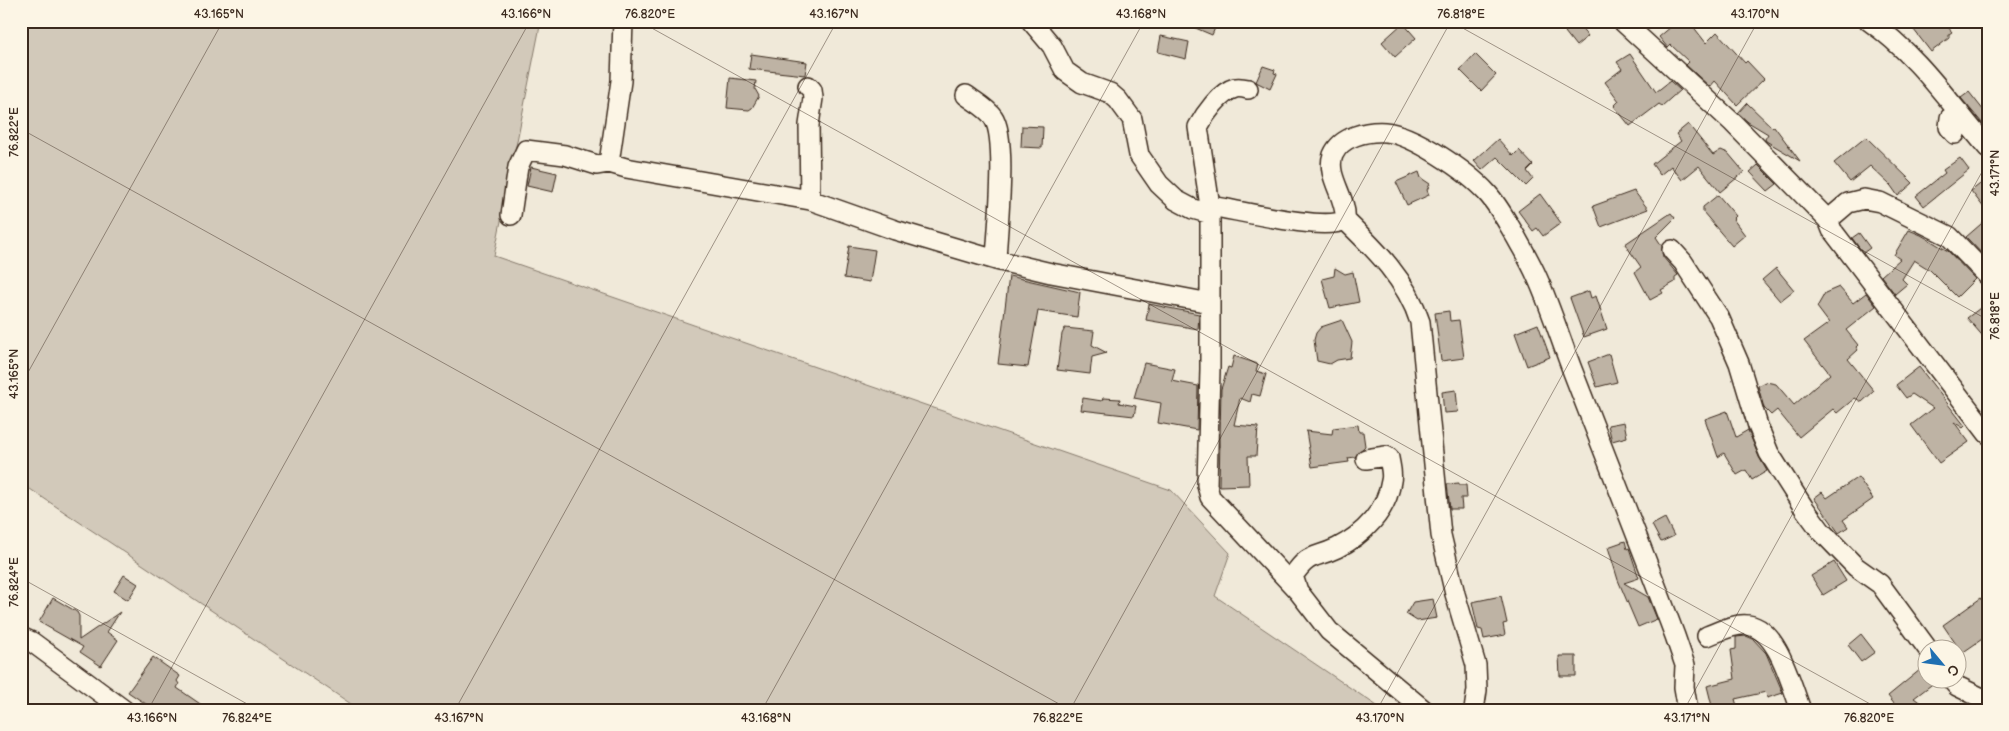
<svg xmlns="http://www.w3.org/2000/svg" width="2009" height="731" font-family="'Balsamiq Sans',sans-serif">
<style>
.green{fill:#d2c9ba;stroke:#867a6c}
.building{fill:#beb3a4;stroke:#3b2a1e}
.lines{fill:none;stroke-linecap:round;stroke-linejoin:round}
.street-casing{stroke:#3b2a1e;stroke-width:22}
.street{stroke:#fcf5e5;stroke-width:19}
.ticks{fill:none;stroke:#3b2a1e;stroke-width:1;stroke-opacity:0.45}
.neatline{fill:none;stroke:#3b2a1e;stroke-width:2}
.ticks-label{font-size:12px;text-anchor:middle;fill:#3b2a1e}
</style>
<rect width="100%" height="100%" fill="#f0e9d9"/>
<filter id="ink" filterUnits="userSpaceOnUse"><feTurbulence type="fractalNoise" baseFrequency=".02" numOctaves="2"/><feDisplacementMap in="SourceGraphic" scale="10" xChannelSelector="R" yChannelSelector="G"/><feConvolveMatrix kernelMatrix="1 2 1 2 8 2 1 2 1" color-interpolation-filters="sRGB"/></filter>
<g filter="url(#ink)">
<path class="green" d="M21,21h520l-47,235 677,234 59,63 -15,43 168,114h-1023l-339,-227z"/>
<path class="building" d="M1179,21h39l-6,14z
M1678,21h11l17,22 11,-11 28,31 2,-2 17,18 -27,26 -22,-24 -5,6 -24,-22 3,-3 -18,-17 -3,3 -9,-11z
M1907,21h36l9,11 -3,2v4l-18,14z
M1577,22l11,14 -12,10 -11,-14z
M1403,23l13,15 -21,19 -13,-15z
M1161,36l28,6 -3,17 -28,-7z
M751,54l56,8 -2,13 -56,-6z
M1475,54l21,21 -15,16 -21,-21z
M1630,54l26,38 14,-11 10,9 -18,16 -3,-2 -29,22 -16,-20 5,-5 -14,-19 17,-13 -5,-7z
M1263,66l12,4 -1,3 3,1 -7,15 -14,-7z
M730,78l26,3 -1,8 4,7 -7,12 -3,2 -22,-2z
M1969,92l19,24v14l-27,-32z
M1747,103l26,25 1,-2 26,35 -34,-20 -1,-2 3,-5 -20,-12 -10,-9z
M1688,124l25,31 8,-5 7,3 16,19 -24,20 -21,-26 -17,14 -11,-14 -11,9 -8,-11 29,-23 -5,-7z
M1022,126l21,1 -1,21 -21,-1z
M1866,137l47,46 -15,13 -7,-10 -21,-20 -20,16 -16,-19z
M1498,139l15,17 6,-6 14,15 -6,6 6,8 -7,7 -29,-29 -15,13 -8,-9z
M1960,158l9,12 -45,36 -8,-10 29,-23 -2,-3z
M1758,165l19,19 -9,7 -18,-19z
M531,167l26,6 -4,19 -26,-6z
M1419,172l2,6 9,6 -3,6 2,5 -22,10 -11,-23z
M1988,178v35l-17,-22z
M1634,191l14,18 -47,18 -8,-21z
M1540,194l21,29 -18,13 -6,-8 -4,3 -15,-20z
M1718,195l18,21 -3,3 12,16 -13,11 -29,-34v-5z
M1671,213l4,5 -19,19 6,9 1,11 15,18 -3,2v5l-14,8 2,3 -13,7 -15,-28 6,-5 -16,-23z
M1988,218v42l-22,-23z
M1909,230l12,5 27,16 27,28 -18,18 -27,-27 -16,-10 -12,19 5,5 -12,10 -14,-18 19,-17 -6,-4z
M1859,233l11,15 -7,5 -11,-15z
M849,246l26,4 -5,32 -26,-4z
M1335,268l10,6 8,-2 6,30 -29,6 -8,-29 12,-3z
M1776,268l18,22 -14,11 -18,-21z
M1009,276l71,16 -3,25 -39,-6 -10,56 -30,-3z
M1839,287l14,16 13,-10 10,13 -30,24 12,15 -2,2 2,3 -10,9 26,32 -12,11 -7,-4 -18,15 -4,-4 -34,28 -22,-27 -6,5 -7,-7 -6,-22 8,-4 10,2 18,21 36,-31 -26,-33 25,-18 -12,-16 8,-14z
M1589,291l2,7 5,-2 11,33 -23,8 -14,-39z
M1988,302v40l-21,-24z
M1149,304l50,10 -1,15 -52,-9z
M1449,311l1,10 9,-1 5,38 -23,3 -6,-48z
M1342,320l10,22 -2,16 -13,2 -7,4 -13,-3 -3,-21 2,-7 5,-6z
M1538,324l12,33 -23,9 -12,-33z
M1065,328l29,3 -2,14 15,8 -15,4 -2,17 -33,-4 5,-36z
M1609,354l8,28 -20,5 -9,-25z
M1234,356l24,8 -2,7 10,3 -6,22 -8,-2 -2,8 -10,-4 -6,27 24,2 -2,29h-8l1,29 -30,1 2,-97 7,-22 3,1z
M1144,363l31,6 -3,12 26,5 -1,44 -39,-7 3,-20 -27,-5z
M1919,367l46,59 -2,2 -9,-6 15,20 -30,21 -28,-38 22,-17 -21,-14 -6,4 -10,-13z
M1456,390l2,22 -14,1 -2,-21z
M1083,398l19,3 1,-3 17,1 -1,4 17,3 -2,10 -53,-6z
M1727,411l9,26 12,-7 11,27 8,14 -15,9 -6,-10 -9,5 -13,-22 -6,4 -13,-38z
M1624,422l3,15 -15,4 -4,-16z
M1358,425l1,7h4l2,14 -10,11 -7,1 1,4 -37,5 -6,-36 26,3 1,-6z
M1858,477l15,22 -30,21 5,7 -9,6 -25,-35 8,-6 5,6z
M1459,483v2h7l1,13h-6l1,11h-12l-3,-25z
M1665,518l9,18 -13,6 -9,-17z
M1625,541l2,8 2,-1 10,30 -15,5 24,14 9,22 -19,8 -20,-47 -10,-33z
M1834,562l12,19 -23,14 -12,-19z
M124,575l14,9 -10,16 -14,-9z
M1501,596l6,27 -4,1 2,11 -21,4 -2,-9 -4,-1 -6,-27z
M53,598l24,14 2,4v24l41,-28 -13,20 11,8 -17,26 -21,-14 3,-5 -44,-25z
M1981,598l7,10v27l-26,18 -19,-28z
M1433,599l4,19 -20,3 -11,-7 7,-12z
M1861,634l14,18 -14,10 -13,-17z
M1746,636l7,3 13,14 17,40 -16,5 -1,-6 -31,7 2,7 -24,4 -6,-24 28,-7 -4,-29 5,-1v-12z
M1559,656h17v20h-16z
M153,657l27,19 -3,5 2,3 -2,4 32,22h-54l-27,-18z
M1926,665v13l13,1 -25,19 16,12h-31l-11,-14z"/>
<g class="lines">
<defs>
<path id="street" d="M1031,21l21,25 13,25 17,12 28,10 8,7 14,19 7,36 20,29 17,16 17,9 18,5
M1622,21l111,102 95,97 4,10 156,204
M1869,21c49,34 81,83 119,127
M808,86l4,4 1,8 -4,27 1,75
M966,95c9,7 21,13 27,22 15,21 4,115 3,143
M1955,134l-6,-7 1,-9 9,-6
M609,163l12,-82 2,-60
M1210,206l-12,-79c7,-13 22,-35 37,-39 4,-1 9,0 13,1
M511,215l7,-48 8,-17 39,5 32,10 12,-2 17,5 184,32 85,30 101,30 55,13 159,30
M1345,220c30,29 62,60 75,102l21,213 14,59 21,71 1,25 -3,20
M1828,220l20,-17 16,-4 16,3 69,34 39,40
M1672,250l11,12 36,55 20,46 19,63 11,27 35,55 17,23 35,36 24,17 47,64
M1298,591l-5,-15c16,-24 21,-17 44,-28 26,-13 50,-37 54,-67 2,-7 -1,-16 -2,-23l-3,-2 -20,3
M1707,636c11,-4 28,-13 41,-11 30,4 43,60 53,85
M21,637l11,5 92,68
M1950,678l7,8 31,15
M1424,710l-95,-79 -31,-40 -88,-94 -3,-12 3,-116v-163c27,4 115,26 135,14 3,-21 -20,-44 -12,-65 8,-19 34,-24 52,-23 28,2 83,40 102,61 12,13 20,29 29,44 7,13 15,26 21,40 14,31 24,64 36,95 34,88 69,176 102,264l10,29 -1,22 4,23"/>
</defs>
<use href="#street" class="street-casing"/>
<use href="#street" class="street"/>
</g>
</g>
<path class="ticks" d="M639,21l1242,689M1450,21l538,299M21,129l1049,581M21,385l202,-364M21,578l237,132M148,710l382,-689M455,710l382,-689M762,710l382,-689M1070,710l381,-689M1377,710l381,-689M1684,710l304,-549"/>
<rect width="2009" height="731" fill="none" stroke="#fcf5e5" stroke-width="55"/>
<g transform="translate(1942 664) rotate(119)"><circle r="24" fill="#fcf5e5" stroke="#afa495"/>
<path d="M0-4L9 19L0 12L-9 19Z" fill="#1f6fb2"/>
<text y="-8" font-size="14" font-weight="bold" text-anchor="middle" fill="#3b2a1e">С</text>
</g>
<rect x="28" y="28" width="1954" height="676" class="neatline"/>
<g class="ticks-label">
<text x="219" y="18">43.165°N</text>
<text x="526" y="18">43.166°N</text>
<text x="650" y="18">76.820°E</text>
<text x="834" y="18">43.167°N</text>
<text x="1141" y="18">43.168°N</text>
<text x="1461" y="18">76.818°E</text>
<text x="1755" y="18">43.170°N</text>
<text transform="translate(14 132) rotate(-90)" y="4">76.822°E</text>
<text transform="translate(1995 173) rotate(-90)" y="4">43.171°N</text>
<text transform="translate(1995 316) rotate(-90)" y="4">76.818°E</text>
<text transform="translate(14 374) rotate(-90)" y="4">43.165°N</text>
<text transform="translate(14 582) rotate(-90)" y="4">76.824°E</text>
<text x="152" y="722">43.166°N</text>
<text x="247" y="722">76.824°E</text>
<text x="459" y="722">43.167°N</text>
<text x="766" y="722">43.168°N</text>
<text x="1058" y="722">76.822°E</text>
<text x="1380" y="722">43.170°N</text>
<text x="1687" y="722">43.171°N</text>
<text x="1869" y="722">76.820°E</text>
</g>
</svg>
